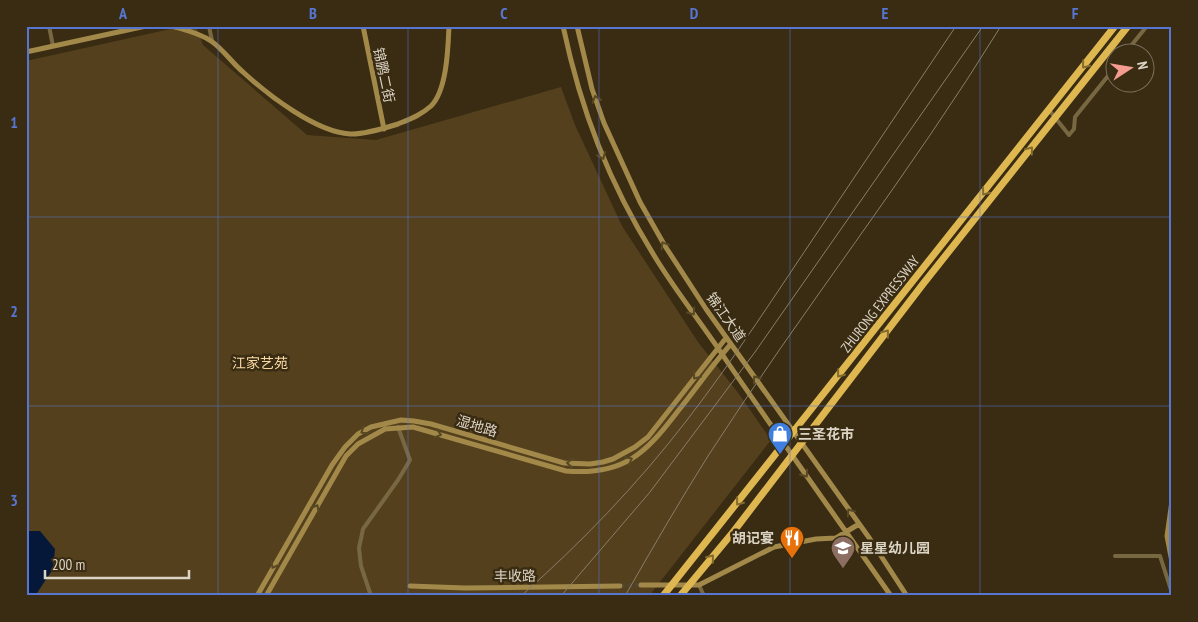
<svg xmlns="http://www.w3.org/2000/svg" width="1198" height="622" font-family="'PT Sans Narrow','Noto Sans SC',sans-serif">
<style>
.green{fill:#54401c}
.water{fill:#051839}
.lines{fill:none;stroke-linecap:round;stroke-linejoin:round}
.secondary-tunnel{stroke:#51452e;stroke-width:5;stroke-dasharray:5 2.5;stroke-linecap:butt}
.street{stroke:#786842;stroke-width:4}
.secondary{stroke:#a2894a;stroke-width:5}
.rail{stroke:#897e6a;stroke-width:1}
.highway-bridge{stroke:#dfb750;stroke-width:7}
.oneway{stroke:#846b2e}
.oneway2{stroke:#584824}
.grid{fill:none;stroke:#5676d2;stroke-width:1;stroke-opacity:0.55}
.labels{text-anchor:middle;stroke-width:5;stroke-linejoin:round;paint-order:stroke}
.street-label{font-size:14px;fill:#dcd4c5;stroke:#392c13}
.park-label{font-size:14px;fill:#f9d9a3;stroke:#392c13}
.poi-label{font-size:14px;font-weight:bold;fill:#dcd4c5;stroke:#392c13;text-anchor:start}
.neatline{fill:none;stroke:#5676d2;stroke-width:2}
.grid-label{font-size:16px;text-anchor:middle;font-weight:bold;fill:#5676d2}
</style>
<rect width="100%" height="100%" fill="#392c13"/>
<path class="green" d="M184,26h12l7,19 104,90 69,5 185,-53 14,38 47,101 76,116 41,52 32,46 -122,156h-623v-535z"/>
<path class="water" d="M26,531h14l15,18 -2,20 -18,27h-9z"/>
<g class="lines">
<path class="secondary-tunnel" d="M620,586l21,-1"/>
<path class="street" d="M49,26l4,20
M209,26l3,15
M1126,52l21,-26
M1049,110l20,25 5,-6 1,-12 41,-51
M1115,556h45l12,37
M699,585l5,11
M371,596l-10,-30 -2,-18 4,-19 35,-49 12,-20 -12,-33"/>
<path class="secondary" d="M172,26c13,4 27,7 39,15 12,8 21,22 32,31 25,23 73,60 107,62 13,1 35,-6 48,-10 12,-5 23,-9 33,-18 16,-16 17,-58 18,-80
M363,26l21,103
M563,26c18,85 46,157 92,231 22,36 48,68 71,103 54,79 110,157 165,236
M577,26l15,63 12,34 36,79 25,44 41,63 164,230 37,57
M26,52l120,-26
M1172,501l-5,35 5,26
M641,585h58l75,-38 42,-8 20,-1 23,-14
M410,586l55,2 155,-2
M257,596l75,-131 13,-18 13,-13 13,-7 30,-7 13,1 17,3 133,39 26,1 13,-2 10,-3 22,-12 13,-10 78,-99
M266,596l80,-140 12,-12 27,-15 28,-2 153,44c58,5 80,-18 112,-60 18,-22 34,-46 53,-67"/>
<path class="rail" d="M521,596c60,-53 117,-112 166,-176 48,-62 90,-128 134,-193 45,-67 90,-134 135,-201
M561,596l89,-104 105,-140 228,-326
M625,596c27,-47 54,-94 83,-140 94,-146 202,-282 293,-430"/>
<path class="highway-bridge" d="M663,596l452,-570
M680,596l54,-65 189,-247 205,-258"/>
</g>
<defs><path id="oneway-chevron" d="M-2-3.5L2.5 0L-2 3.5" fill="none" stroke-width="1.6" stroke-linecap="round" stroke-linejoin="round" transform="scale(1.25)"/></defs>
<g class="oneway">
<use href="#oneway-chevron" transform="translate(1085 65) rotate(128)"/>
<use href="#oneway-chevron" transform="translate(1030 150) rotate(-51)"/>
<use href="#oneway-chevron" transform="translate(985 192) rotate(128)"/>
<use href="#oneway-chevron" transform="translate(886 333) rotate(-52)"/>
<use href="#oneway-chevron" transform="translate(840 374) rotate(128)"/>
<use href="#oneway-chevron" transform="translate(739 502) rotate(128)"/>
<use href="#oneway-chevron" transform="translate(711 558) rotate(-51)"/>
</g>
<g class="oneway2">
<use href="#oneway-chevron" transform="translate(596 99) rotate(-109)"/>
<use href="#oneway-chevron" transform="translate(602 156) rotate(67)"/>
<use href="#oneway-chevron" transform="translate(664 245) rotate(-121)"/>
<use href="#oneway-chevron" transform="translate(692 312) rotate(55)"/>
<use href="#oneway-chevron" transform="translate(696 376) rotate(128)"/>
<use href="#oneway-chevron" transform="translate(756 379) rotate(-126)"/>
<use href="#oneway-chevron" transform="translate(364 431) rotate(147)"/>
<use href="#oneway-chevron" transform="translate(438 434) rotate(16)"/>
<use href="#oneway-chevron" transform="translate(629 460) rotate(-27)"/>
<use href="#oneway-chevron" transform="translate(570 463) rotate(-175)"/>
<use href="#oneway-chevron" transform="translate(805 474) rotate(54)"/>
<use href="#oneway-chevron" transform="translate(316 508) rotate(-60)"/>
<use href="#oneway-chevron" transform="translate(850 512) rotate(-125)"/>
<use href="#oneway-chevron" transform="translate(274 565) rotate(119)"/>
</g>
<path class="grid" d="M218,26v570M408,26v570M599,26v570M790,26v570M980,26v570M26,217h1146M26,406h1146"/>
<defs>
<symbol id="shop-pin" viewBox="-11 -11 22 30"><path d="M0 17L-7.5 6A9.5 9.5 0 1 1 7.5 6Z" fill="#3f7fe0" stroke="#392c13"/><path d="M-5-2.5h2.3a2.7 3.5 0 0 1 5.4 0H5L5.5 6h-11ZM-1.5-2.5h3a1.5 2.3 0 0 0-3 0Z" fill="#fff"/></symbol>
<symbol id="restaurant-pin" viewBox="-11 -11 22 30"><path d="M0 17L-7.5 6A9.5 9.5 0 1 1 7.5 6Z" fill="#e8710a" stroke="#392c13"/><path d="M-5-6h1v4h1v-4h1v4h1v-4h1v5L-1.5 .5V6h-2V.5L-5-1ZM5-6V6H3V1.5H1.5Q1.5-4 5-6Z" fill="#fff"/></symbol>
<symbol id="school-pin" viewBox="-11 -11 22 30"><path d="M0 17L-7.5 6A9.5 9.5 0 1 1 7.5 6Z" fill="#8d6e63" stroke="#392c13"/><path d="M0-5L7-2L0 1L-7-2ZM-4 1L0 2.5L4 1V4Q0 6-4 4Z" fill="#fff"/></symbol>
</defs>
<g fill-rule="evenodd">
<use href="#shop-pin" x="766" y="420" width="28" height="38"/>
<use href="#restaurant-pin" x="778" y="524" width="28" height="38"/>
<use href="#school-pin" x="829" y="534" width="28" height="38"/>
</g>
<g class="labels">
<g class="street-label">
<text transform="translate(384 75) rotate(78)" y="5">锦鹏二街</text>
<text transform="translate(880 304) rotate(-52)" y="5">ZHURONG EXPRESSWAY</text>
<text transform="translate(726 317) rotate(55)" y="5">锦江大道</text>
<text transform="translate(477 426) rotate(17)" y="5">湿地路</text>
<text transform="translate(515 576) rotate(-1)" y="5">丰收路</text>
</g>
<g class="park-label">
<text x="260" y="368">江家艺苑</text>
</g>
<g class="poi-label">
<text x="798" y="439">三圣花市</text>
<text x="774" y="543" text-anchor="end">胡记宴</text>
<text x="860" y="553">星星幼儿园</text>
</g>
</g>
<rect width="1198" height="622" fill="none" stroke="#392c13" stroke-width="55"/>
<g transform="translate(1130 68) rotate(78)"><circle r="24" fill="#392c13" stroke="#7a6f5a"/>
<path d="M0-4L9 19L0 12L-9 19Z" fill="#f59c91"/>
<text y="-8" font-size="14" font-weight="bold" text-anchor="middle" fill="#dcd4c5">N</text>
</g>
<path d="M45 570v8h144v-8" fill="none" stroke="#dcd4c5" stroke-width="2.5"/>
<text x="52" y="570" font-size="15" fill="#dcd4c5" stroke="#392c13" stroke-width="4" paint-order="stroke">200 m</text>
<rect x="28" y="28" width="1142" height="566" class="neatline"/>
<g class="grid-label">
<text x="123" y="19">A</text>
<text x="313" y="19">B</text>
<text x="504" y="19">C</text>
<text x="694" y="19">D</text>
<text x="885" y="19">E</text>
<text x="1075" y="19">F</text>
<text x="14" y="128">1</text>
<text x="14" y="317">2</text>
<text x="14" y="506">3</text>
</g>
</svg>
